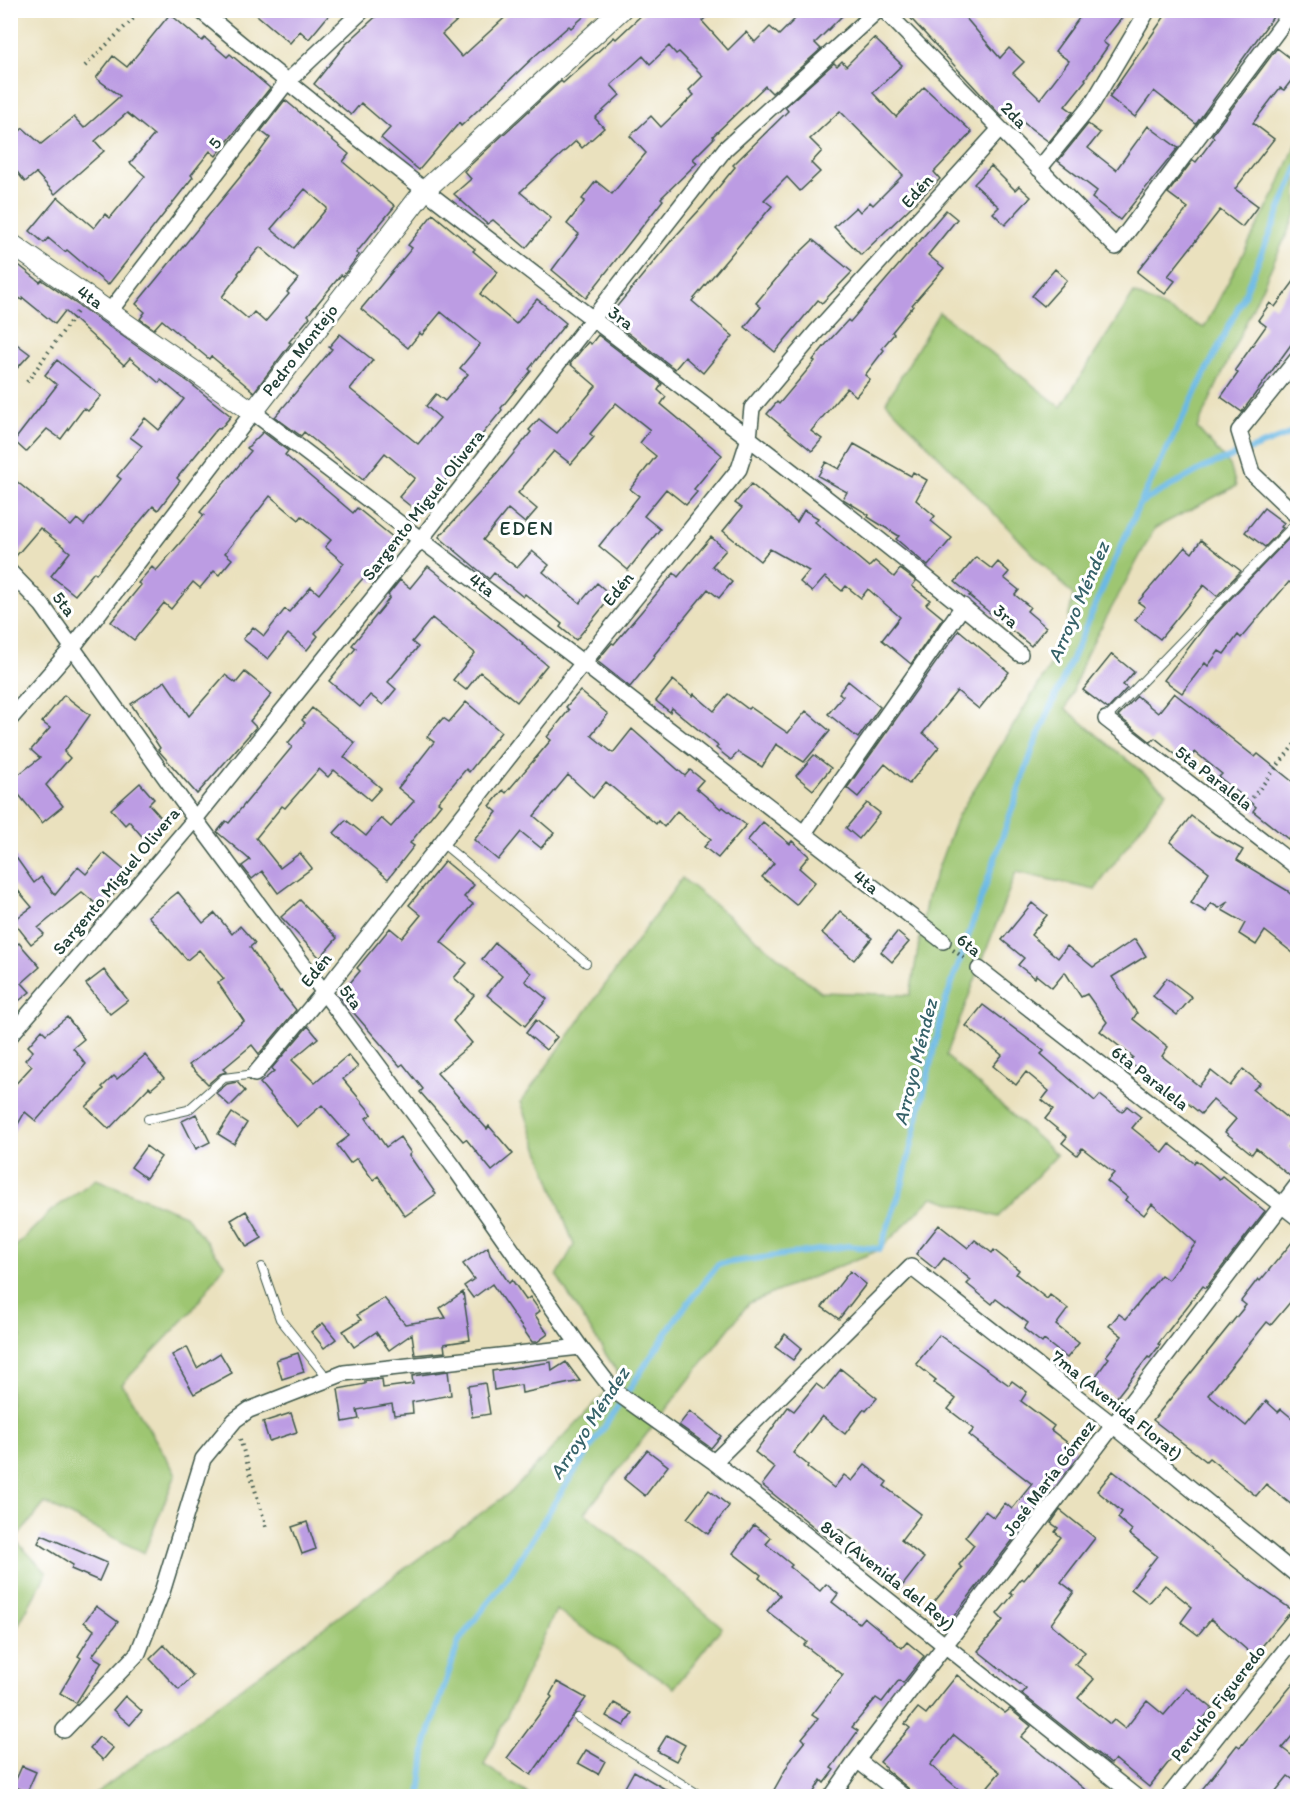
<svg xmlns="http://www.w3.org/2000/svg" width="1308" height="1807" font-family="Itim,sans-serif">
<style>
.green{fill:#9ec672;stroke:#5e8253;stroke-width:1.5}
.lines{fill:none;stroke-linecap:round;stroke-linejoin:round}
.stream{stroke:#6ab9e5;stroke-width:6}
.building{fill:#bc9ce3;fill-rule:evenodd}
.service-casing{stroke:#3d5649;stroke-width:10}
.minor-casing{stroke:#3d5649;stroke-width:18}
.tertiary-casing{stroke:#3d5649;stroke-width:22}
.path{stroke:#3d5649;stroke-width:4;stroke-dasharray:1.5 4.5;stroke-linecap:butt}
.service{stroke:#fff;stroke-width:8}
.minor{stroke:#fff;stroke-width:15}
.tertiary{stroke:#fff;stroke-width:20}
.labels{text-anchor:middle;stroke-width:6;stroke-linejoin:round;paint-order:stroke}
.street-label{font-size:18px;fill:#1f3d34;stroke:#fff}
.neighbourhood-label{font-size:20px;letter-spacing:1.5px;fill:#1f3d34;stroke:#fff}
.water-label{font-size:20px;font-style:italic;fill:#366269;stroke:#fff}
</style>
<rect width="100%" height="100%" fill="#fff"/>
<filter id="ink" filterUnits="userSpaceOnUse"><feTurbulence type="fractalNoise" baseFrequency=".0167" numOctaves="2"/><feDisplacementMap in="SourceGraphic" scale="12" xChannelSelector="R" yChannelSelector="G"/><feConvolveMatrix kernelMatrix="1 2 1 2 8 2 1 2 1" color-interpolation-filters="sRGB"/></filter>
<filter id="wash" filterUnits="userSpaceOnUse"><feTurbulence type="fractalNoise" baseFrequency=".008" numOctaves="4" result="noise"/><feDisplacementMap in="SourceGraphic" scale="24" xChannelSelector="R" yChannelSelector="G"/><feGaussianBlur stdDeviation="1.35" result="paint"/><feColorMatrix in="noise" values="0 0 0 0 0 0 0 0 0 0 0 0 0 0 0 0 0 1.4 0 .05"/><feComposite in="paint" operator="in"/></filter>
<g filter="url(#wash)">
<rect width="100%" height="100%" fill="#eae1be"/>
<path class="green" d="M1297,142v70l-100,216 33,37 6,21 -81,42 -69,127 -20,54 100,83 -71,98 -79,-18 -70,184 111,99 -59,62 -65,-20 -54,53 -130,53 -164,210 137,114 -48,61 -118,-78 -72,155 47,31h-439l421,-306 107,-113 -63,-101 17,-31 -53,-143 161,-224 139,114 89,3 17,-97 30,-81 106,-172 10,-50 -187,-193 53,-90 122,95 73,-114 70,35 73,-139z
M96,1179l89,36 40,50 -34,47 -69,72 54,90 -32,79 -99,-50 -30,37 32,33 -36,65 -1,-291 11,-10 -10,-15v-71l40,-40z"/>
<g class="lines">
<path class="stream" d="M1139,504l66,-37 80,-31 13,-8
M420,1796l6,-53 33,-102 53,-70 53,-85 113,-170 40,-52 130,-18 32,3 22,-63 42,-180 90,-260 105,-241 103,-205 56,-133"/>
</g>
<g id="blocks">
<path class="building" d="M251,10h82l-24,29 -9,-8 -10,12z
M383,10h68l8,9 -17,15 20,23 51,-47h78l-20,18 -2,-2 -32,28 -76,72 -2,-3 -40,47 -38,-32 9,-10 -29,-25 -10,12 -37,-31 31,-39z
M647,10h66l-11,11 26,29 18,-18 9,10 15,-15 9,8 25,-25h44l-33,33 6,6 -49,44 -7,-7 -52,50 1,2 -21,21 4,4 -36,35 2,2 -77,98 -34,-28 27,-36 -12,-10 18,-23 -3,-2 14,-18 16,13 34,-41 -16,-17 21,-20 10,11 33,-32 -5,-5 14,-14 -24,-24 -3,2 -7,-8 -19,18 -7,-8 -32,29 9,10 -25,23 9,10 -22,20 -6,-7 -56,51 31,26 -25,30 -33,-28 -6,4 -33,-30 17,-15 -7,-8 97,-90 2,2 51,-46 2,2z
M903,10h56l41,48 9,-10 15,14 -11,11 27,26 29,-38 -14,-10 30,-41h43l-25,32 5,4 -23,33 1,1 -21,26 8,6 -24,30 -41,-31 -6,6z
M1169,10h109l-82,114 -42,-33 -19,26 -26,-20z
M170,14l32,27 3,-3 22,19 3,-3 40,34 -54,68 -6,-5 -19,24 2,2 -85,108 -41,-35 -2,2 -17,-14 -4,5 -14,-12 28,-34 36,31 11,-14 5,4 35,-42 -15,-13 24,-28 -27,-22 -32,28 9,10 -49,43 -19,-21 -11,9 -15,-19v-22l13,-13 18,16 33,-27 10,11 36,-32 -24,-18 17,-22 14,11z
M874,38l28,27 -29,28 23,24 28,-30 48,45 -38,40 6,7 -79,76 -27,-28 22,-20 4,5 10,-10 3,3 30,-30 -63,-64 -30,28 12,12 -11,12 9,9 -20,19 -13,-14 -23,23 8,6 -80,95 41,35 -30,37 -18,-16 -10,12 -64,-49 2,-2 -4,-2 62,-75 33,-36 31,-38 -2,-2 55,-54 -3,-4 49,-44 3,3 5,-5 4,5z
M1277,48l21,16v8l-14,18 -4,-2 -27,35 21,16 -39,50 23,17 -16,21 -22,-17 -52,66 7,5 -10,13 -28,-22 51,-64 -20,-15 25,-33 3,2 18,-24 -2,-3z
M285,100l64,54 -6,8 52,44 -39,47 3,2 -16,21 -2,-1 -33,40 2,2 -21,25 2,1 -37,49 -43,-36 -2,3 -47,-39 -8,9 -14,-10 5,-7 -9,-8 118,-144 16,-22 -9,-7zM305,189l22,19 -33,40 -23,-19zM260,247l38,32 -11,13 2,2 -24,28 -11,-10 -6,7 -26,-22 17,-23 -1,-1z
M1088,124l12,9 -12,15 28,22 32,-44 30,22 -58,72 -28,-22 5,-7 -39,-30z
M991,166l24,24 4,-4 12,11 -26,28 -12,-12 6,-6 -25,-23z
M946,210l11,9 -29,36 16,13 -32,37 1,1 -21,26 2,2 -12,14 2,2 -19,25 5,4 -14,17 -9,-8 -36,43 11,8 -10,12 -45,-37 10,-12 2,2 36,-43 -2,-1 14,-17 21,-23 2,2z
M433,214l42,35 -2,2 25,21 -18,22 36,30 21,-25 29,24 -37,46 2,2 -30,37 1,2 -83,103 -20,-16 16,-19 -30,-25 -22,27 -59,-48 -3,4 -26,-19 57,-68 -3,-2 11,-13 33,26 -23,29 68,55 22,-26 -14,-12 10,-12 9,7 23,-27 -8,-6 20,-24 -39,-32 -19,23 -2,-2 -12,15 -47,-39 51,-61 -4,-3z
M813,240l39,32 -30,31 -4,-3 -43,52 -30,-25 16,-20 -5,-4 37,-44z
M10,258l30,24 2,-2 148,103 41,33 -11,13 -2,-1 -41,50 3,3 -22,29 -5,-4 -57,68 -2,-2 -19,23 -24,-19 19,-24 -30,-24 -30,35v-87l61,50 6,-7 7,6 37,-46 -4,-3 25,-30 -12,-9 15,-19 14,12 25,-31 -23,-19 -2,3 -29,-25 -6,7 -59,-54 -10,13 -32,-26 -1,2 -12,-9z
M1055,269l12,11 -23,26 -12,-10z
M1298,276v59l-56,77 -21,-15 17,-24 -3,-3 31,-44 -8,-6 12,-17 5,4z
M598,335l64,49 -4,6 8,7 -5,7 61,51 -28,34 3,3 -11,13 -20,-16 -22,27 16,13 -32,41 -29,-24 40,-50 -9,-7 26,-33 -16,-13 10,-13 -34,-27 -26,31 4,3 -23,27 -17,-13 -36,42 19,16 -12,14 -17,-14 -25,31 34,28 15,-17 17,14 -6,7 37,31 17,-20 15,13 -36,44 -16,-13 2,-3 -37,-30 -2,3 -29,-24 -5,6 -50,-42 57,-62 35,-43 -2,-2 10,-11 18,14 39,-47 -26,-22 18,-22 3,2z
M10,339l20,15 -20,22z
M57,360l44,36 -13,15 -4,-3 -23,31 -14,-10 -21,23 -12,-11 43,-56 -12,-10z
M263,432l25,19 -3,4 68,58 4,-5 43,35 -18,22 3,3 -12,15 -8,-7 -50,57 3,3 -11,14 -19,-16 -20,25 -25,-20 10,-12 11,9 21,-27 4,3 22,-25 8,7 25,-31 -19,-16 6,-7 -29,-24 -3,4 -29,-24 -45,57 7,6 -13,16 -5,-4 -14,17 -7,-6 -22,27 -7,-6 -30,37 -23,-18 30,-37 -3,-2 14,-16 4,4 48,-56 -4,-3 51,-61 -4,-3z
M854,444l57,32 2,-4 14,8 -11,20 19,16 -4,5 21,17 -24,28 -32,-27 3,-3 -31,-19 1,-2 -26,-16 4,-7 -29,-16 8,-14 13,7z
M751,484l46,38 7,-12 14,8 -3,4 54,45 6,-6 19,16 6,-8 16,12 -4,5 18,14 -4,4 17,14 -32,46 -29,-24 18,-23 -32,-28 -7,9 -15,-12 -4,5 -17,-14 -13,15 -12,-10 9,-11 -39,-22 -10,12 -37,-30 19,-23 -7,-5z
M1264,508l20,15 -3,4 2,1 -18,19 -20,-15z
M1292,535l6,5v48l-9,-6 -48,56 -3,-3 -14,19 -5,-3 -11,15 -3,-3 -23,30 -18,-13 45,-59z
M711,537l15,13 -14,16 20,16 -13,16 -11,-9 -54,66 1,1 -25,31 -33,-26 15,-18 2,1 60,-71 4,4z
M1201,540l40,31 -24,25 -13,-11 -44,54 -25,-19 10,-13 -7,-5 47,-55 7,6z
M976,557l16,12 6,-7 11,10 -5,6 15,12 -4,5 15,12 -3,4 19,16 -15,19 -62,-50 2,-1 -16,-13z
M428,566l95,77 -1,1 25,21 -30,37 -37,-30 -14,18 -13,-10 22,-27 -43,-35 -20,24 6,5 -30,35 8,7 -13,16 -13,-10 -10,12 -31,-26 27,-33 -4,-3 31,-38 7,-10 -2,-2 12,-15 10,8z
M959,630l50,42 -30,37 -22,-18 -34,42 16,14 -30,37 -24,-20 -27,33 -11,-9z
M1112,654l22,18 -11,13 4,3 -19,21 -25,-19z
M245,672l27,22 -22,27 6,6 -59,67 -39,-44 2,-2 -29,-44 34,-23 24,35 36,-41 11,8z
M673,680l20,16 1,-2 20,17 14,-17 20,15 2,-2 38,26 18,-22 24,20 -26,31 -28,-18 -14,23 -24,-15 -7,8 -15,-12 2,-2 -46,-38 -2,4 -14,-11z
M848,681l32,26 -22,31 -30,-24 15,-18 -4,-3z
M580,691l28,23 -17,21 22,18 19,-24 53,47 5,-6 13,10 -7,8 25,21 2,-2 23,18 -28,33 -14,-11 7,-8 -34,-28 -13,16 -6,-6 -2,3 -50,-42 -13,16 -25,-23 -34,41 20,17 -13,15 -20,-16 -23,28 -24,-20 23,-28 -7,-6 13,-16 3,3 45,-53 -4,-3 22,-27 -3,-3z
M1174,693l81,64 3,-3 40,32v42l-10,11 -35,-28 3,-4 -37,-30 3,-3 -27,-22 -9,11 -31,-25 -4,4 -33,-26 19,-20 21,17z
M64,695l26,20 -26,37 6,6 -24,27 17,21 -21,17 -32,-39v-3l30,-23 -9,-8 19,-22 -8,-6z
M466,702l35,30 -32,40 -3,-3 -28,33 3,2 -31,39 4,3 -26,33 -54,-46 12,-13 20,16 15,-18 10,9 23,-26 -16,-13 36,-46 -7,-5 16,-19 6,4z
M312,708l43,35 -11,14 37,31 -11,12 -36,-30 -6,7 -9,-8 -34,39 -3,-2 -26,32 24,30 20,-15 12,15 -34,25 -16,-22 -10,8 -10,-13 8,-6 -33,-28 9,-11 3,2 63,-76 -4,-4 17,-20 -3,-3z
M814,755l17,13 -18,22 -17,-14z
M140,783l14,16 -5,5 17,19 -20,18 -17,-20 -4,4 -14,-16z
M867,803l13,10 -21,26 -13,-11z
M1191,816l24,18 28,16 -6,10 51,31v1l10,8v57l-33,-26 -9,14 -17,-11 6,-11 -23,-13 7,-9 -10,7 -8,-5 -5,9 -15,-9 18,-31 -39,-30z
M763,822l27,22 2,-3 17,15 -10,12 16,14 -19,23 -34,-28 12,-14 -27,-22z
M10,849l24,34 7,-6 14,18 23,-28 8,7 18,-21 26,22 -28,34 -20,-17 -44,36 6,6 -13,10 -18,-23 19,-14 -22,-26z
M445,861l29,24 -10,12 9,7 -32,38 26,21 -13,15 20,17 -21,26 19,22 -35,30 50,56 2,-3 24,28 -21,17 -26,-32 -3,2 -43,-49 3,-3 -20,-25 -3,2 -61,-70 21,-25 -3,-3 33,-40 12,10 19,-23 -12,-10z
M178,892l25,31 12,-10 17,21 8,-8 15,17 -5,4 30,45 1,-1 15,19 -37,44 -7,-9 -29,24 3,3 -6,2 -12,10 -19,-19 55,-44 -26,-38 6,-4 -25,-29 -12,10 -39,-44z
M300,900l37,38 -17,20 -39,-41z
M1032,903l15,12 -16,20 27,23 9,-12 26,21 42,-28 11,17 -34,21 25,36 -4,6 35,28 -6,9 37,30 12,-15 19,15 13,-17 17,14 -7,7 45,37v8l-10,12 10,8v19l-7,3 -35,-29 -4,6 -27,-22 11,-13 -23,-19 -12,14 -22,-18 -4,6 -15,-13 1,-1 -32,-26 4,-5 -33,-26 7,-9 -20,-28 -6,3 -16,-25 -13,16 -16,-13 -1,3 -17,-13 6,-7 -22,-18z
M840,911l32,27 -18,22 -32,-27z
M897,932l12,10 -17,20 -11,-10z
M19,943l21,24 -18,16 8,9 -20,16v-58z
M495,943l36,30 -6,8 22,18 -22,27 -38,-31 15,-19 -20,-17z
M104,970l24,30 -18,14 -24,-30z
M1167,978l25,19 -15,18 -24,-19z
M983,1005l61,46 -3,3 54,47 5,-6 22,17 5,-6 14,11 -9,11 31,25 7,-9 24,19 2,-3 23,19 3,-3 43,35 -59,77 -3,-2 -45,58 2,1 -10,13 -2,-1 -32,41 -23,-18 16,-22 -3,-2 16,-20 -13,-10 10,-12 7,5 35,-44 7,5 28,-37 -44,-39 -8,11 -19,-15 2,-3 -20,-16 7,-8 -32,-25 -5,7 -15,-12 5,-6 -22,-18 8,-10 -11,-9 7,-9 -23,-19 -10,13 -23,-19 9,-11 -36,-29z
M67,1017l17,22 -11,9 13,16 -50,57 -11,-9 -15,26v-48l22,-24 -7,-6 8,-9 -5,-5 14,-16 4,4z
M536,1020l21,17 -11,13 -20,-17z
M308,1026l10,12 -26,22 23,23 33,-28 10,12 -15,12 29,35 -6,4 20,29 14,-10 11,16 -2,2 27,39 -31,22 -27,-40 -5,4 -16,-22 -7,5 -13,-18 12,-9 -27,-31 -25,22 -37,-44 14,-12 -2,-3z
M145,1055l19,23 -13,11 -2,-2 -40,42 -23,-22 18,-18 -2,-2 12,-11 3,3z
M237,1082l8,9 -15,15 -14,-13 11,-9z
M232,1113l15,10 -13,21 -16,-10z
M196,1114l14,28 -14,7 -14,-28z
M146,1146l15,11 -15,21 -15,-11z
M246,1211l16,27 -15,9 -16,-27z
M939,1225l29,23 7,-8 17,13 2,-3 25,20 -3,4 31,25 3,-4 18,14 -12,16 23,18 -12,15 -23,-18 -2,3 -18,-14 4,-6 -32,-24 -4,5 -25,-20 4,-4 -27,-22 -9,11 -19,-15z
M1298,1235v58l-27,32 -4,-3 -59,73 38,31 20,-25 12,11 3,-3 17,14v87l-32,-26 -10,12 -47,-38 -3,3 -53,-41 93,-115 -5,-4 17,-22 2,2z
M488,1247l2,8 19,28 3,-3 14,20 4,-3 10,14 -5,4 13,19 -11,8h-5l-40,-58 -19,14 -9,-12 10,-7 -11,-15z
M850,1271l16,13 -27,35 -17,-12z
M463,1292l7,48 -26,4 1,8 -30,3 -3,-21 -23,16 -13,-18 -22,15 -11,-16 18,-11 -4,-5 27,-17 21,26 41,-6 -6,-10z
M323,1323l13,16 -12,9 -13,-16z
M785,1334l17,14 -9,12 -18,-13z
M939,1335l70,50 3,-4 15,11 -6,9 33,25 -3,4 26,20 -35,45 3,3 -31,36 2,2 -66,85 -19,-15 31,-38 -3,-3 15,-20 -9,-8 20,-26 9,7 11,-15 7,6 20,-25 -63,-49 5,-6 -26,-20 8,-10 -22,-16 2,-3 -20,-16z
M187,1347l10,21 23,-15 12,20 -38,21 -22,-39z
M298,1353l6,19 -22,7 -6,-19z
M551,1362l1,9 14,-9 14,19 -58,12 -1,-8 -27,5 -2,-19z
M841,1369l36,29 -11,13 -2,-2 -19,25 -23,-18 -29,37 15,12 -1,2 27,21 10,-13 8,6 13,-16 22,17 -3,4 37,28 -20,26 23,18 -21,27 -23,-18 -3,4 -15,-12 6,-7 -29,-23 -9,11 -68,-55 13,-17 -20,-16 33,-45 6,4 22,-27 8,6z
M448,1371l3,24 -39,7 1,11 -19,2 -2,-11 -35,6 2,9 -16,3 -5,-33 27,-5v-3l17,-2 1,9 30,-4 -1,-8z
M485,1383l5,31 -18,3 -4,-31z
M690,1411l31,25 -10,12 -32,-23z
M291,1413l6,19 -28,9 -6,-19z
M647,1450l21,16 -23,30 -21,-17z
M1113,1471l141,112 38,27 -38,46 -43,-37 -13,16 -17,-13 11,-15 -27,-22 -16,18 -18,-14 26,-33 -28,-22 3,-4 -14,-12 4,-6 -25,-21z
M709,1490l20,16 -21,28 -21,-16z
M1060,1510l35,28 -34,44 13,10 -23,32 34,28 -10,12 19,15 -16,19 32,26 4,-4 11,9 22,-28 17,14 23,-27 25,20 -63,79 -34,-28 -4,5 -89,-70 4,-5 -48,-38 25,-31 -6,-6 16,-19 -3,-2 12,-15 2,2 14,-17 1,1 22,-27 -6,-5 3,-4 -7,-5z
M307,1522l9,27 -14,5 -10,-27z
M754,1525l17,13 -5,6 26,21 -2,2 30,24 6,-7 12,10 -6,8 27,21 5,-6 38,31 5,-6 17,14 -21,27 -4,-3 -17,22 -6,-4 -24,29 6,4 -27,37 3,2 -10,13 -3,-3 -10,17h-41l23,-41 12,-15 -3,-3 16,-19 -6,-4 31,-40 -39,-30 3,-3 -40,-31 13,-16 -21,-17 2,-3 -28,-22z
M42,1535l65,28 -8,18 -28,-12 2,-4 -35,-22z
M96,1606l22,16 -26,34 10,6 -26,41 -16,-10 21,-35 -3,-2 16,-26 -10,-8z
M164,1645l29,31 -14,14 -29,-31z
M957,1675l48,38 5,-4 21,17 -10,11 73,60h-115l21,-25 -46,-37 -24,30 38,32h-55l-4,-8 -24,-20 1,-2 -6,-5 30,-34 -5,-4 13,-16 8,6z
M1298,1678v51l-16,19 16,12v23l-10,-7 -17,21h-75l41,-52 3,2z
M557,1682l29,16 -55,77 -24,-17 45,-61 -2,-2z
M125,1696l17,15 -12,14 -17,-15z
M614,1703l18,10 -8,13 -18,-10z
M667,1735l18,10 -9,16 -19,-10z
M99,1737l14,11 -10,12 -13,-12z
M586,1750l19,11 -7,13 -20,-11z
M22,1766l14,6 -9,20 -14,-6z
M634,1771l45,26h-47l-9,-6z"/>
</g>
</g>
<g filter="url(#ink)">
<use href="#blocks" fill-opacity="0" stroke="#3d5649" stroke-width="1.5"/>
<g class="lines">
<defs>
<path id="service" d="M1106,719l192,-198
M442,843l144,120
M148,1119l40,-9 36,-32 31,-4
M262,1267l18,52 48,60
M578,1718l123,78"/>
<path id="minor" d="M200,10c267,223 553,421 820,644
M884,10l232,237 177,-237
M1039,169l53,-65 56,-94
M110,311l176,-228 77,-73
M1298,358l-59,73 13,42 46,44
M10,572l32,33 153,214 258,347 127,181 33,43 101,72 421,334
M10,719l63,-72 180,-235 330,251 360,278
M1106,719l192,149
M804,833l159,-227
M979,969l319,249
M10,1036l185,-217 226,-280 304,-390 153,-139
M255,1074l68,-81 260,-330 156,-194 10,-31 3,-30 64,-76 184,-203
M714,1462l197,-195 202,158 185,151
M64,1730l74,-77 24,-61 41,-133 32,-39 14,-10 95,-37 236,-26
M857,1760l46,36
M832,1796l25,-36 441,-576
M1169,1796l129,-162"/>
<path id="tertiary" d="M10,243l243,169 171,-221 197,-181"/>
</defs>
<use href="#service" class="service-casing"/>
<use href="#minor" class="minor-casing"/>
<use href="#tertiary" class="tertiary-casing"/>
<path class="path" d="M85,66l57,-56
M27,382l50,-70
M1245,807l53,-67
M953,950l14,10
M240,1439l27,91"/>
<use href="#service" class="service"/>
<use href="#minor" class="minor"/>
<use href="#tertiary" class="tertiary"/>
</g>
</g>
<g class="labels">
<g class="street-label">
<text transform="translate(1014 115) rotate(46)" y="6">2da</text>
<text transform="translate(215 143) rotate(-52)" y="6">5</text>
<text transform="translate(917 191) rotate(-48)" y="6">Edén</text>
<text transform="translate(90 297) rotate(35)" y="6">4ta</text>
<text transform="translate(621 318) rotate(37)" y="6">3ra</text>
<text transform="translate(300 350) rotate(-52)" y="6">Pedro Montejo</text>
<text transform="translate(423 505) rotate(-52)" y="6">Sargento Miguel Olivera</text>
<text transform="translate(482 585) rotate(37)" y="6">4ta</text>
<text transform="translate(618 589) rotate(-51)" y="6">Edén</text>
<text transform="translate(64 604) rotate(52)" y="6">5ta</text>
<text transform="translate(1006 616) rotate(40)" y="6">3ra</text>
<text transform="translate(1214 778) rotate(38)" y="6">5ta Paralela</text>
<text transform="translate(116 881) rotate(-50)" y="6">Sargento Miguel Olivera</text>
<text transform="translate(866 882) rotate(38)" y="6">4ta</text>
<text transform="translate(969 945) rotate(38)" y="6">6ta</text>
<text transform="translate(316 970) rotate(-51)" y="6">Edén</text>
<text transform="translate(351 997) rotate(53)" y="6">5ta</text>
<text transform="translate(1150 1078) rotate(38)" y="6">6ta Paralela</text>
<text transform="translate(1117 1405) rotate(39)" y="6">7ma (Avenida Florat)</text>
<text transform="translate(1049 1478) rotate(-53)" y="6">José María Gómez</text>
<text transform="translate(888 1575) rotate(38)" y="6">8va (Avenida del Rey)</text>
<text transform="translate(1218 1703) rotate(-52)" y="6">Perucho Figueredo</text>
</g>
<g class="neighbourhood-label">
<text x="527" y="535">EDEN</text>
</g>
<g class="water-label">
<text transform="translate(1078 602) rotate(-67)" y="7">Arroyo Méndez</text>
<text transform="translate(915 1062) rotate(-76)" y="7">Arroyo Méndez</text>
<text transform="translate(589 1423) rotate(-57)" y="7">Arroyo Méndez</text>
</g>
</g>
<rect width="1308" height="1807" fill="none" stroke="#fff" stroke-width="36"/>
</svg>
